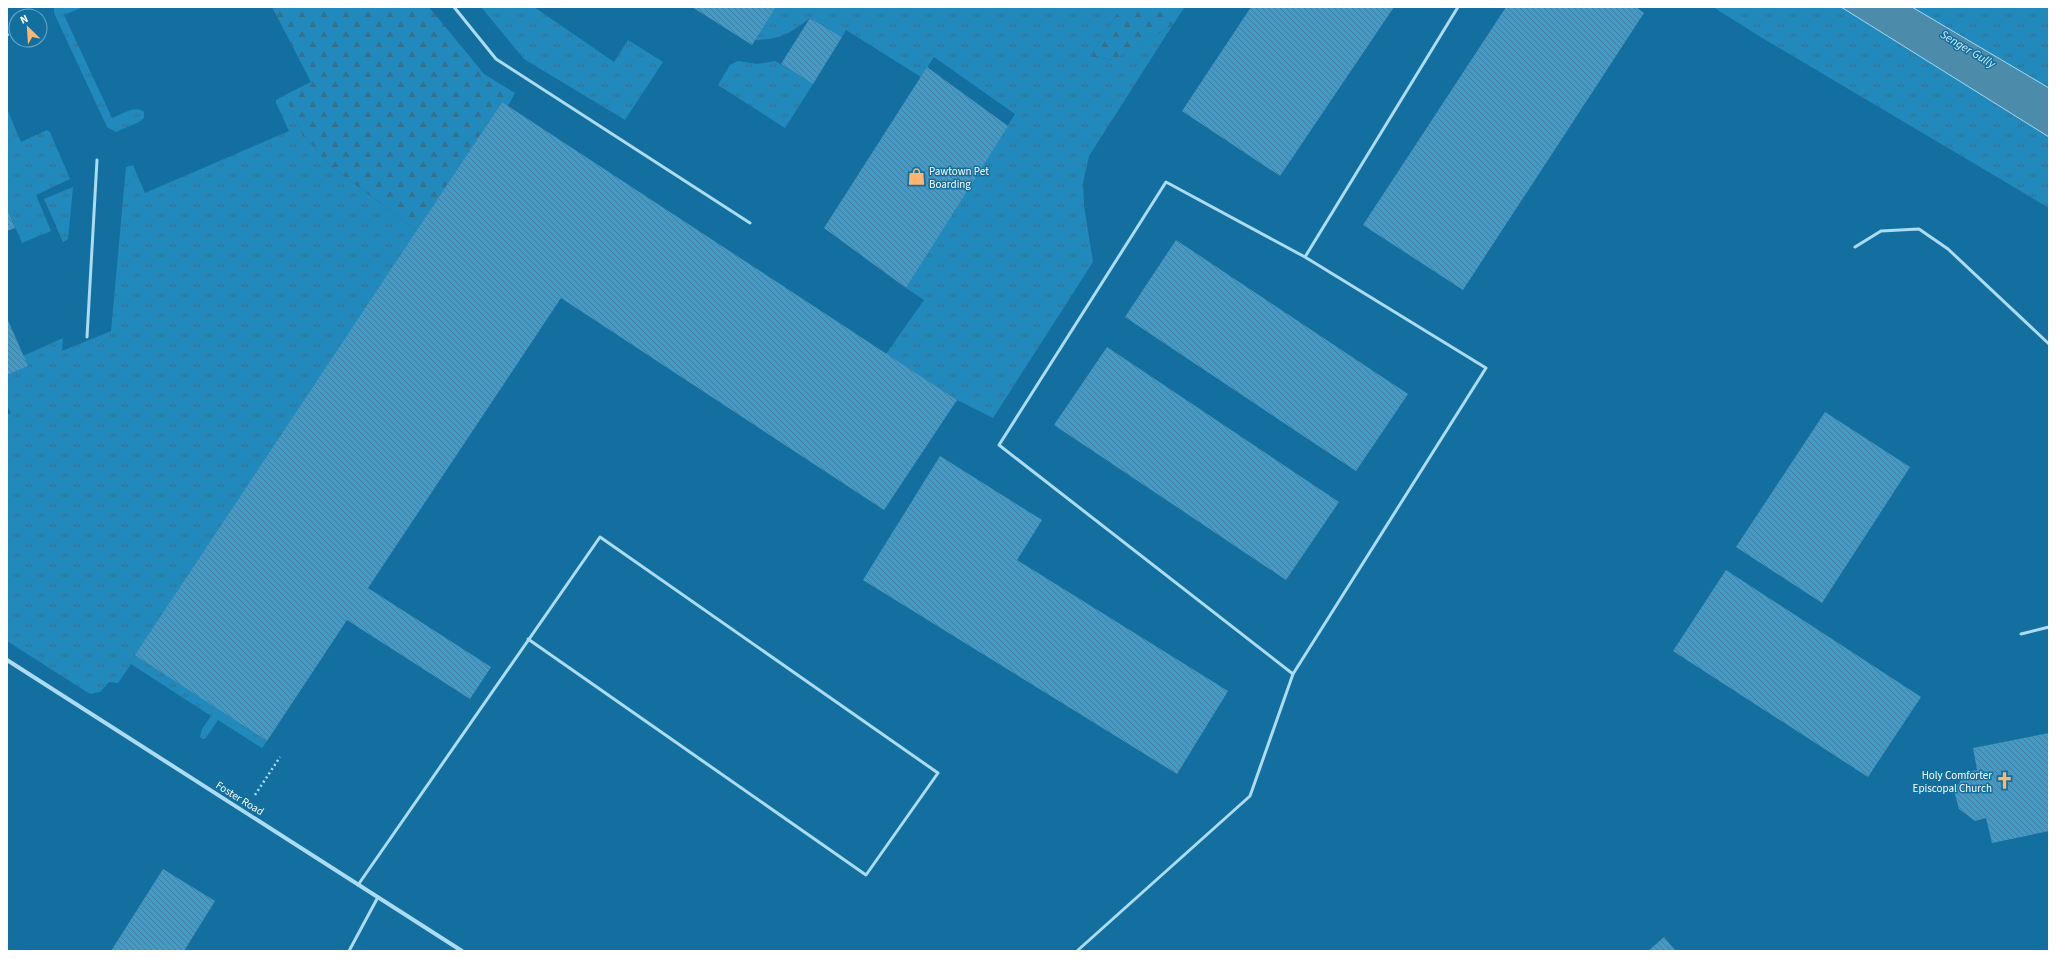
<svg xmlns="http://www.w3.org/2000/svg" width="2056" height="958" font-family="'Source Sans 3',sans-serif">
<style>
.grass{fill:url(#grass-tufts)}
.forest{fill:url(#forest-firs)}
.water{fill:#4d8bab;stroke:#9ddbf7}
.building{fill:url(#building-back-hatch)}
.lines{fill:none;stroke-linecap:round;stroke-linejoin:round}
.path{stroke:#abdcf4;stroke-width:2.5;stroke-dasharray:2 3;stroke-linecap:butt}
.lane{stroke:#abdcf4;stroke-width:3}
.street{stroke:#abdcf4;stroke-width:4}
.labels{text-anchor:middle;stroke-width:3;stroke-linejoin:round;paint-order:stroke}
.poi-label{font-size:11px;fill:#fff;stroke:#136f9f;text-anchor:start}
.street-label{font-size:11px;fill:#fff;stroke:#136f9f}
.water-label{font-size:12px;font-style:italic;fill:#cdedfc;stroke:#136f9f}
</style>
<defs>
<pattern id="grass-tufts" width="24" height="20" patternUnits="userSpaceOnUse"><rect width="24" height="20" fill="#2289bc"/><path d="M3 7l-1-3M5 7V3M7 7l1-3M15 17l-1-3M17 17v-4M19 17l1-3" fill="none" stroke="#33718f"/></pattern>
<pattern id="forest-firs" width="22" height="20" patternUnits="userSpaceOnUse"><rect width="22" height="20" fill="#2289bc"/><path d="M5 1l3.5 6h-7zM16 11l3.5 6h-7z" fill="#33718f"/></pattern>
<pattern id="building-back-hatch" width="6" height="6" patternUnits="userSpaceOnUse"><rect width="6" height="6" fill="#419ac7"/><path d="M-1 5l2 2M0 0l6 6M5-1l2 2" fill="none" stroke="#457f9c"/></pattern>
</defs>
<rect width="100%" height="100%" fill="#136f9f"/>
<path class="grass" d="M54,7h29l-19,8 48,103c9,-3 24,-14 32,-6v6l-5,4 -23,10 -9,-5 -53,-114z
M481,7h53l80,55 14,-22 35,22 -38,58 -101,-61z
M776,7h346l-32,49 22,4 60,-34 -83,130 -6,27 1,23 9,56 -100,156 -36,-18 -71,-46 38,-54 -18,-12 109,-174 -81,-57 -13,20 -75,-47 -4,7 -32,-19c-21,16 -28,21 -55,22z
M1713,7h336v201l-290,-172z
M738,61l19,3 18,-3 38,23 -28,44 -67,-43 12,-20z
M285,95l18,40 28,31 86,65 -281,424 131,86 -5,7 -44,-28 -12,18 -3,1 -3,-2 2,-8 9,-13 -80,-52 -13,19 -9,-1 -9,10 -10,2 -83,-53v-226l4,-2 -4,-7v-31l21,-9 -5,-10 40,-18 -1,13 49,-20 15,-164 7,-2 12,28 144,-62 -13,-28v-3z
M7,109l14,33 26,-12 3,2 20,47 -34,16 15,36 -29,12 -15,-34z
M73,187l-5,52 -5,3 -19,-43z"/>
<path class="forest" d="M272,7h157l55,67 31,19 -7,13 -6,-4 -85,129 -86,-65 -28,-31 -18,-40 26,-13z
M1122,7h63l-13,19 -59,34 -23,-4z"/>
<path class="water" d="M1841,7h71l137,81v49z"/>
<path class="building" d="M692,7h84l-24,38z
M1251,7h143l-114,169 -98,-65z
M1506,7h130l8,6 -181,277 -100,-65z
M810,18l32,19 -29,47 -32,-20z
M927,67l81,59 -102,162 -82,-60z
M502,102l455,298 -73,110 -323,-212 -193,290 123,79 -21,32 -123,-79 -80,121 -132,-86z
M7,209l8,19 -8,3z
M1176,240l232,154 -52,77 -231,-154z
M7,318l21,48 -21,9z
M1107,347l232,155 -53,78 -232,-155z
M1825,412l85,55 -88,136 -86,-56z
M940,456l102,64 -25,40 211,131 -51,83 -314,-194z
M1726,570l195,127 -53,80 -195,-126z
M2049,733v98l-57,12 -6,-25 -11,3 -16,-12 -5,-18 12,-19 11,-2 -4,-22z
M163,869l52,32 -31,50h-73z
M1664,937l12,14h-28z"/>
<g class="lines">
<path class="path" d="M7,35l9,-3
M255,795l25,-38"/>
<path class="lane" d="M454,7l42,52 254,164
M1855,247l26,-16 38,-2 29,20 101,95
M1305,257l153,-250
M87,337l10,-177
M2021,634l28,-7
M358,885c81,-115 160,-232 242,-348l338,236 -72,102 -338,-236
M349,951l29,-54
M1077,951l173,-155 43,-122 193,-306 -181,-111 -139,-75 -167,263 294,229"/>
<path class="street" d="M7,660l455,291"/>
</g>
<defs>
<symbol id="shop-bare" viewBox="-9 -9 18 18"><path d="M-5-2.5h2.3a2.7 3.5 0 0 1 5.4 0H5L5.5 6h-11ZM-1.5-2.5h3a1.5 2.3 0 0 0-3 0Z" fill="#ffb56e" stroke="#136f9f" stroke-width="2.5" paint-order="stroke"/></symbol>
<symbol id="church-bare" viewBox="-9 -9 18 18"><path d="M-1.2-6h2.4v3.5h3.3v2.4h-3.3V6h-2.4V-.1h-3.3v-2.4h3.3Z" fill="#ffb56e" stroke="#136f9f" stroke-width="2.5" paint-order="stroke"/></symbol>
</defs>
<g fill-rule="evenodd">
<use href="#shop-bare" x="904" y="164" width="25" height="25"/>
<use href="#church-bare" x="1992" y="768" width="25" height="25"/>
</g>
<g class="labels">
<g class="poi-label">
<text x="929" y="175">Pawtown Pet<tspan x="929" dy="13">Boarding</tspan></text>
<text x="1992" y="779" text-anchor="end">Holy Comforter<tspan x="1992" dy="13">Episcopal Church</tspan></text>
</g>
<g class="street-label">
<text transform="translate(240 798) rotate(32)" y="4">Foster Road</text>
</g>
<g class="water-label">
<text transform="translate(1968 49) rotate(31)" y="4">Senger Gully</text>
</g>
</g>
<rect width="2056" height="958" fill="none" stroke="#ffffff" stroke-width="16"/>
<g transform="translate(28 28) rotate(335)"><circle r="19" fill="#136f9f" stroke="#71a9c5"/>
<path d="M0-3L7 15L0 10L-7 15Z" fill="#ffb56e"/>
<text y="-6" font-size="11" font-weight="bold" text-anchor="middle" fill="#ffffff">N</text>
</g>
</svg>
